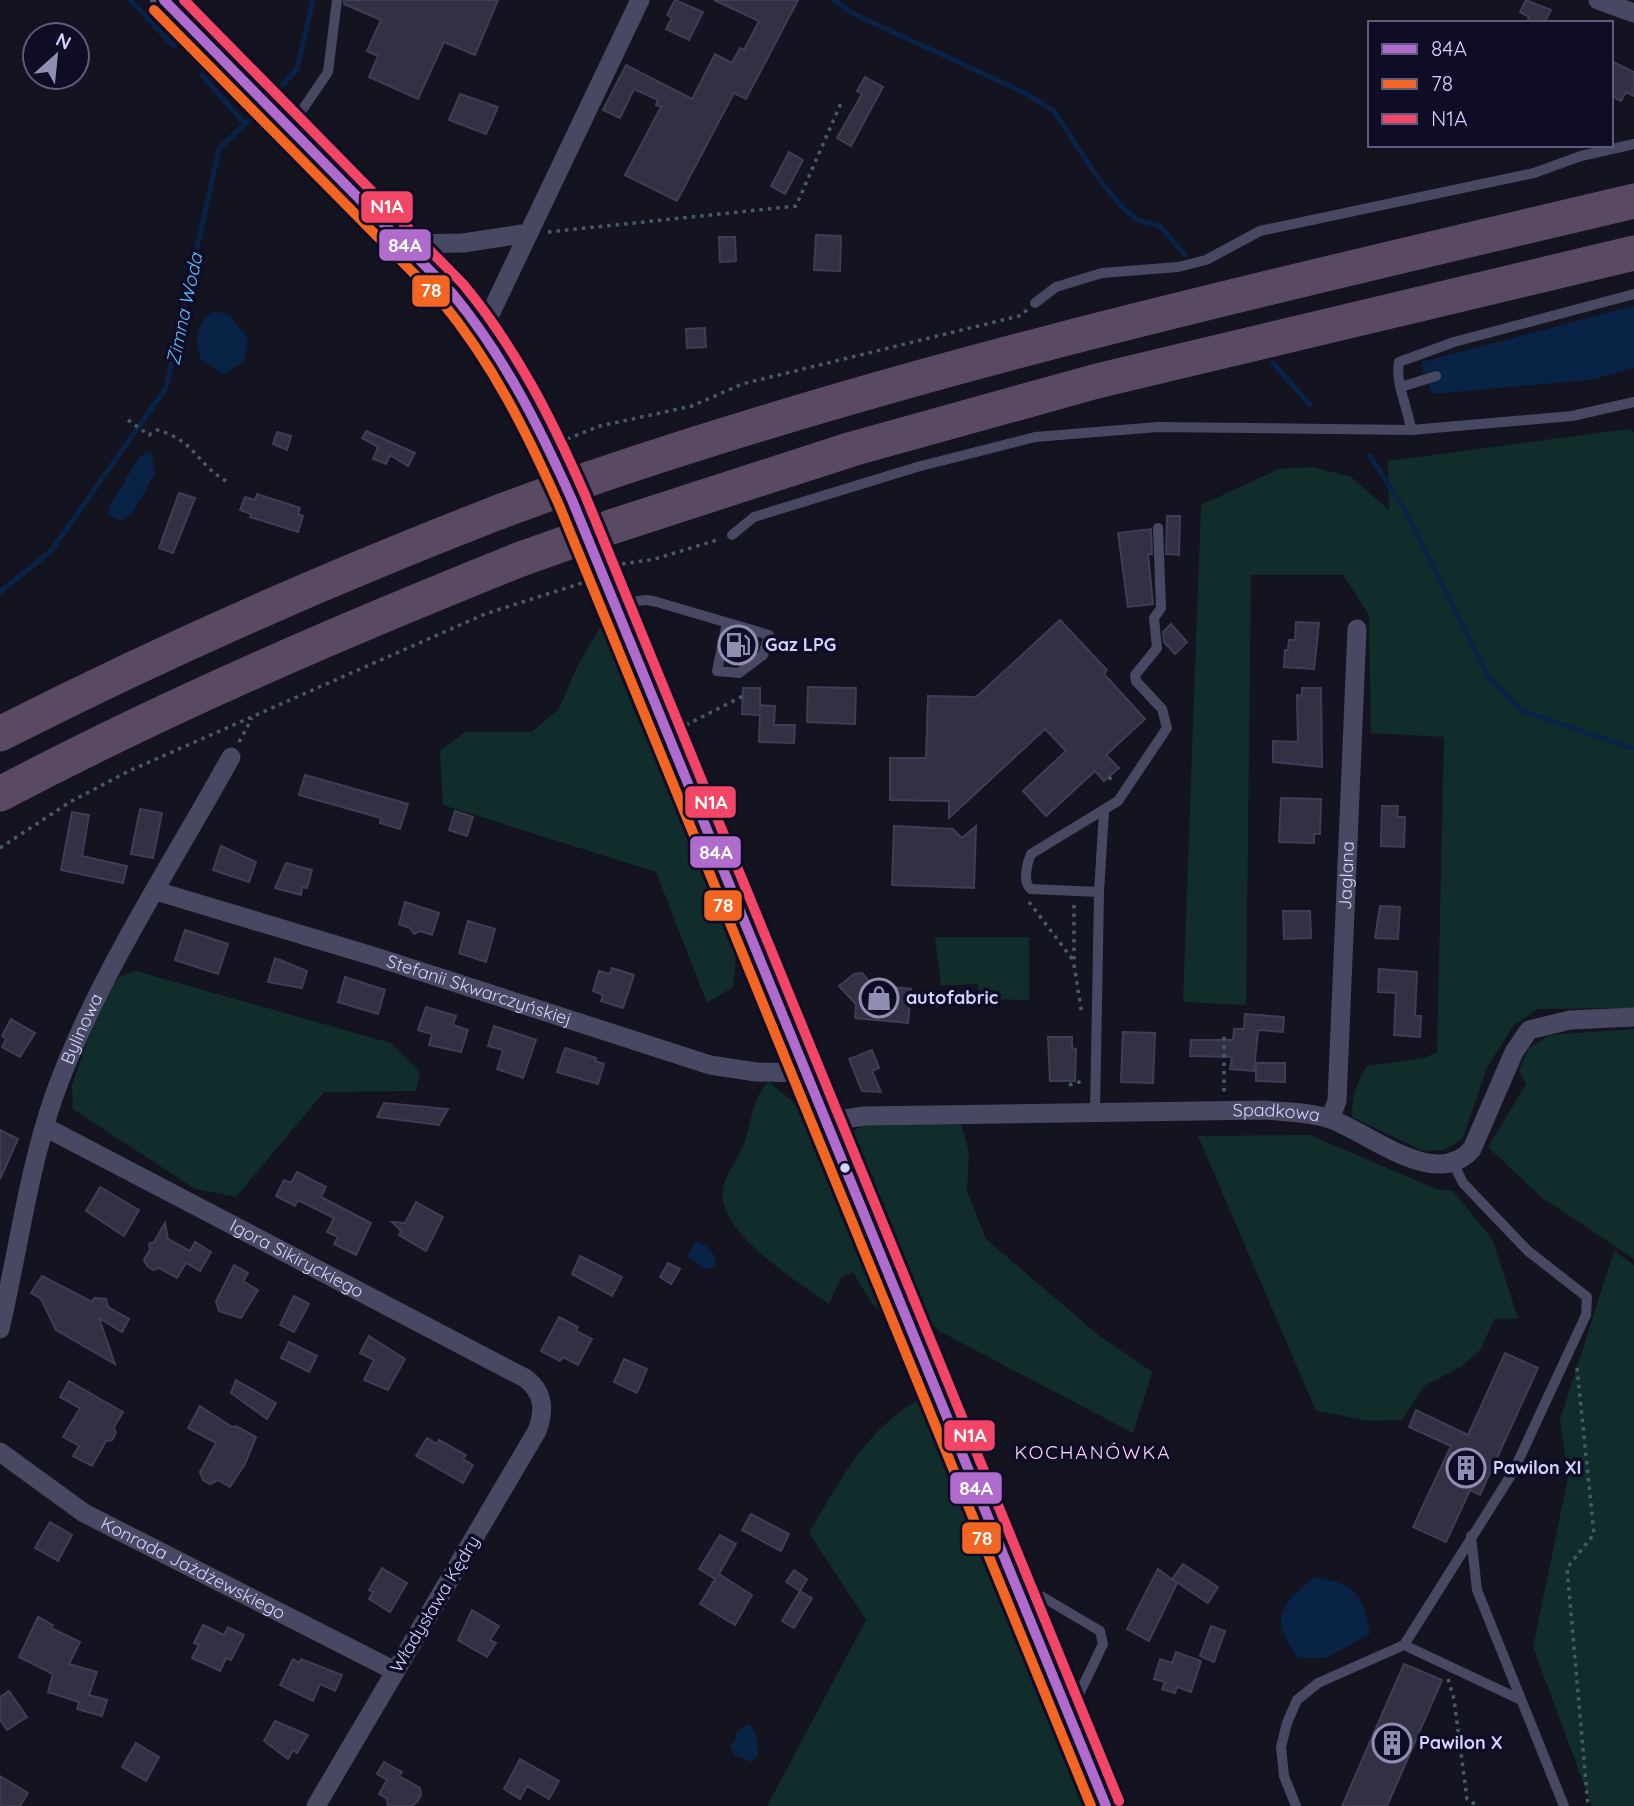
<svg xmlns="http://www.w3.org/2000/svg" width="1634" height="1806" font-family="Quicksand,sans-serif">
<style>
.green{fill:#102d2b}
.water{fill:#092346}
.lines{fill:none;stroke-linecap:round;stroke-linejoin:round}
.stream{stroke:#092346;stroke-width:5}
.building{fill:#323043;stroke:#3f3d55;stroke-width:2}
.path{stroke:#475a68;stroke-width:3.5;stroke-dasharray:3.5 5;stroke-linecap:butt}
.service{stroke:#474861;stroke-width:10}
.minor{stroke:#474861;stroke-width:19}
.secondary{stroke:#555574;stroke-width:28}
.motorway{stroke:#5a4962;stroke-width:35}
.motorway-bridge{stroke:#5a4962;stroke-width:35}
.bus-1-casing{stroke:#0f0d26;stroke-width:16}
.bus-2-casing{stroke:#0f0d26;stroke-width:16}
.bus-3-casing{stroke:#0f0d26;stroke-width:16}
.bus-1{stroke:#b06ccc;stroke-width:10}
.bus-2{stroke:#f26522;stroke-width:10}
.bus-3{stroke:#f34667;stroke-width:10}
.bus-dot{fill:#d4d2ff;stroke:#0f0d26;stroke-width:2.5}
.labels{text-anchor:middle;stroke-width:7;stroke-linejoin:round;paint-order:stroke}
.poi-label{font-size:18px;font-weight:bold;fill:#d4d2ff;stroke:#0f0d26;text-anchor:start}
.street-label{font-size:18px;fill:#d4d2ff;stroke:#0f0d26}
.water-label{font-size:19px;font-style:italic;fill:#60c1ff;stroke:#0f0d26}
.neighbourhood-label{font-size:19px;letter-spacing:2px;fill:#ffd4f3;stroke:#0f0d26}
.line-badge{stroke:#0f0d26;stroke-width:2.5}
.badge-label{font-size:19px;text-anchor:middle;font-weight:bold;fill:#fff}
</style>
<rect width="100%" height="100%" fill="#141320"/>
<path class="green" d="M1628,429l6,3v576l-96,1 -24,16 -27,42 -24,71 -19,12 -21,1 -71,-34c0,-21 4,-34 15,-51l57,-8 13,-6 7,-315 -73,-4 -2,-118 -26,-40h-92l-5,430 -63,-3 18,-497 78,-36 34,-2 38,10 38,33 -1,-49z
M602,624l135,323 -4,40 -26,16 -51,-131 -213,-67 -3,-54 25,-19h67l27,-23 18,-42z
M935,937h94v63l-51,-1v-15l-37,2z
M136,971l255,72 29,29 -4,19 -92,1 -88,105 -41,-8 -122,-80 -1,-24 29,-82 18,-26z
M1634,1029v230l-93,-62 -53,-50 38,-63 -7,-14 10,-22 21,-13z
M769,1082l39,32 80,202 -16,-12 -19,-32 -12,6 -12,26c-31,-23 -119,-74 -105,-120 4,-15 17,-28 21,-43 6,-18 9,-48 24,-59z
M960,1120l9,32 -2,39 19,48 111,95 55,38 -19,61 -194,-102 -20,-21 -67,-173 2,-6 11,-8z
M1310,1135l126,54 17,2 39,48 26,79 -24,1 -13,30 -20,18 -37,19 -22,34 -31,1 -55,-10 -118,-275z
M1614,1251l20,14v541h-42l-59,-159 35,-169 -8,-58z
M917,1401l8,6 75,165 96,234h-329l99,-186 -57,-87c29,-49 57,-104 108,-132z"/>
<path class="water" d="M1634,306v62l-45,12 -157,14 -4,-11 12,-5 -3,-8 -14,4 -1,-12z
M216,311l15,5 17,23 -4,23 -21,12 -22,-14c-6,-19 -6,-40 15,-49z
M151,450l4,24 -23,39 -12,8 -12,-7 2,-9 30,-49z
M695,1242c14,3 20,9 21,24l-9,3 -20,-12z
M1313,1578c41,3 51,17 57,56l-44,24h-28c-28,-40 -20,-50 15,-80z
M750,1724l7,13 1,19 -7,6 -16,-7 -6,-9 6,-4 2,-11z"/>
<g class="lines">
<path class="stream" d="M130,0l44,46
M834,0l18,13 171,79 31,19 41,63 28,34 15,12 22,6 25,29
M202,75l42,48
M272,97l25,-28 16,-69
M1273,363l37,42
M1370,456l36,56 83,166 33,33 112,38
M0,592l51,-41 115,-163 53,-239 41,-40"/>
</g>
<path class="building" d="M344,0h154l-23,55 -31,-13 -26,57 -49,-22 9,-21 -11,-5 14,-31 -37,-16z
M675,0l28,12 -14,28 -23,-11 6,-11 -5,-3z
M714,0h84l-52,99 -12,-6 -57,108 -52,-26 36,-68 -5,-2 2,-5 -24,-11 -14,29 -17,-8 23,-45 66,34 23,-45 17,9 8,-15 4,2 15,-29z
M1526,0l25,10 -7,13h-18l3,-6 -9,-5z
M1611,61l23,11v24l-8,-4 -5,9 -10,-5z
M865,77l18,10 -32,59 -14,-8 25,-44 -5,-3z
M460,94l38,13 -12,27 -37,-14z
M789,152l14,8 -18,34 -14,-8z
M816,235l25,1 -1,35 -26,-1z
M719,237h16l1,24 -16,1z
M705,328l1,19 -19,1 -1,-19z
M366,431l49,22 -7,13 -18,-11 -4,9 -13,-5 5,-12 -16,-9z
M277,432l14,4 -4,14 -14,-6z
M179,493l16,5 -22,55 -14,-5z
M257,494l43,14 -2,6 5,2 -5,16 -48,-15 1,-3 -11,-4 5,-13 10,3z
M1167,516h13l-1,39 -13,-1z
M1151,529l1,25h-4l5,50 -25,3 -10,-74z
M1060,620l47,50 -3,4 41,45 -39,36 13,13 -15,13 -9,-10 -49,45 -23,-25 43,-40 -21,-22 -96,89v-17l-59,-1v-42h36l2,-62 48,1z
M1296,622l23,1 -5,46 -30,-2 1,-17h3l1,-10h6z
M1171,624l16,18 -12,12 -11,-12 -1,-10z
M808,687l48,1 -1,36 -48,-2z
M743,688h17v22v-5l15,1 -1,19h21l-1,18 -35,-1 1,-27 -18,-1z
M1302,688h19l1,79 -49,-5v-21l25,1 -1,-47 5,1z
M305,775l103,29 -8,25 -20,-6 1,-5 -82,-23z
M1281,798l40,1 -1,35h-6v9l-35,-1z
M1382,806h16l-1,11h8l-1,30 -23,-1z
M140,809l22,4 -9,45 -22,-4z
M455,811l18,6 -6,19 -18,-6z
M72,812l17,3 -7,41 45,10 -4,17 -62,-13z
M894,826l59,3 9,9 14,-12 -2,62 -82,-3z
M221,846l35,16 -7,20 -36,-12z
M286,863l26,7 -5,18 -5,-1 -1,8 -26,-7z
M405,902l34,11 -7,22 -12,-4 -6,3 -4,-6 -11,-4z
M1380,906l20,1 -2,32 -23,-1z
M1283,911h27l1,27 -27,1z
M468,921l27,8 -9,33 -27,-9z
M185,930l43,14 -10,30 -43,-14z
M275,958l32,13 -5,17 -34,-6z
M612,968l22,7 -11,33 -22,-7 2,-6 -10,-4 6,-20 11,3z
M1379,969l38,3 -2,44h6l-1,21 -26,-2 2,-42 -18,-1z
M862,973l10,12 39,4 -3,34 -53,-5 1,-14 -17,-18 15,-12z
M345,977l40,13 -7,24 -40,-12z
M426,1007l30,9 -3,9 15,5 -7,22 -32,-7 3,-11 -14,-4z
M1245,1014l39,3 -1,15 -25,-2 -4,41 -24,-2 2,-12 -42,-1 1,-16h42l1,-11h10z
M11,1019l24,14 -15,24 -18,-10 4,-8 -4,-3z
M494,1026l42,14 -13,38 -26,-9 6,-19 -15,-4z
M1123,1032l32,1 -2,50 -32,-1z
M1048,1037h24v11l4,1 -1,32h-25z
M565,1048l31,10 -1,3 9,3 -6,20 -41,-12z
M872,1050l7,18 -7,3 9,21 -19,-1 -13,-32z
M1256,1063h29v19l-29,-1z
M384,1103l64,6 -9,16 -62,-8z
M0,1130l18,9 -18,40z
M297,1172l29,15 -5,10 50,26 -15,32 -22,-11 4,-7 -11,-5 7,-14 -36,-18 -3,6 -19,-10 8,-16 7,3z
M100,1187l39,23 -15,26 -38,-25z
M416,1202l27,15 -17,34 -27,-16 2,-4 -9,-9 13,1z
M165,1223l3,16 22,12 5,-9 16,10 -11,19 -14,-8 -9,15 -18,-10 -6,2 -6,-4 -3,-7 6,-9 -1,-6 5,-2z
M580,1256l42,21 -10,19 -40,-22z
M668,1263l12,6 -9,15 -11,-7z
M234,1265l14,8 -5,8 15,9 -17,28 -22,-7 -3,-10z
M42,1276l50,26 2,-4 12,1 2,8 21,12 -7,13 -23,-14 16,46 -59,-34 -15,-31 -10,-6z
M294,1296l15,8 -15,28 -14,-7z
M559,1317l19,10 -2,4 16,8 -14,26 -15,-8 -3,4 -19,-10z
M369,1336l36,23 -17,31 -24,-10 10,-20 -14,-7z
M289,1342l28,14 -8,16 -28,-14z
M1505,1353l33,15 -58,127 -10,-5 -24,52 -33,-15 38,-81 -42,-19 7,-17 52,25z
M624,1359l23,10 -10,24 -23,-11z
M236,1380l40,23 -9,16 -36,-26z
M69,1381l54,31 -9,15 2,6 -4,7 -6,1 -14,25 -19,-10 6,-10 -16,-9 17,-29 -20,-11z
M200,1406l32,21 4,-1 20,11 -11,27 -15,23 -12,-7 -8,4 -7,-4 -3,-8 16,-29 -28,-15z
M427,1438l10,6 2,-4 27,15 -3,4 10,6 -10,18 -47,-27z
M751,1514l38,20 -8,17 -39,-21z
M50,1522l22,13 -14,26 -23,-13z
M720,1535l16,9 -17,30 33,21 -17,30 -35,-21 15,-25 -16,-10z
M1183,1564l35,23 -10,16 -36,-24z
M382,1568l25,15 -17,29 -21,-13 4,-7 -4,-2z
M1158,1569l19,14 -28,58 -22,-12z
M794,1570l13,9 -7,12 -14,-9z
M800,1591l12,7 -18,30 -12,-7z
M472,1610l27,16 -9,14 6,3 -9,14 -29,-17z
M38,1617l15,8 -2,3 29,14 -11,22 28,8 -8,23 18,5 -5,16 -25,-7 2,-7 -31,-10 5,-18 -34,-17z
M203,1625l21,10 4,-8 16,8 -13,25 -5,-2 -6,13 -28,-13 7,-13 -5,-2z
M1211,1626l14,5 -11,31 -14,-6z
M1176,1652l25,9 -10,31 -14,-5 -2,6 -13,-4 3,-7 -11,-3 6,-20 12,4z
M293,1659l6,4 2,-4 41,16 -7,16 -15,-7 -7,17 -33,-16z
M1404,1664l38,16 -55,126h-45z
M9,1691l18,26 -20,13 -7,-10v-23z
M275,1721l33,14 -11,18 -4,-3 -5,9 -24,-18z
M136,1743l23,14 -13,24 -24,-14z
M520,1759l39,22 -10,18 -22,-13 -7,13 -16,-10z
M384,1762l18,10 -3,4 21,12 1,7 -4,7 -5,4h-24l-1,-7 -8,-5 8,-14 -10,-6z
M0,1776l28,17 -8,13h-20z"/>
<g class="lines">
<path class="path" d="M548,232l248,-26 45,-103
M128,420l21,15 8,-5c40,11 40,36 71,52
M567,439l33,-13 92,-20 50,-22 277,-68 8,-6
M622,564l33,-5 65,-20
M686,725l57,-29
M239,742l13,-24
M1109,777l6,6
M0,848l70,-46 59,-31 356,-157 97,-31
M1029,902l44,58
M1074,905v60l8,50
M1224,1037v57
M1069,1085l14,-4
M1577,1368l17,166 -27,34 21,238
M1448,1679l6,20 13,100 11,7"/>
<path class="service" d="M292,125l36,-53 9,-72
M1035,303l21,-16 46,-14 76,-6 28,-7 54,-29 274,-58 47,-17 53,-12
M1401,387l35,-11
M1411,430c-3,-24 -16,-45 -12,-68l55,-20 180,-48
M732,535l22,-18 163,-50 118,-30 123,-10 253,3 161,-14 62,-14
M619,603l28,-3 10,2 112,33 -6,20 -24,18 -22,-2 10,-48
M1099,892l-68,-3c-9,-7 -4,-26 0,-35l87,-53 49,-73 -5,-19 -26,-28 -1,-6 22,-27 -3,-30 7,-10 -3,-80
M1095,1113l4,-221 5,-81
M1471,1536l6,54 87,216
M1024,1599l17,-3 59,35 3,13 -32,67
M1404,1645l115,54
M1296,1806l-12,-30 -3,-29 6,-24 10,-23 21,-17 86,-38 109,-173 73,-157 1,-18 -59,-46 -65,-68 -10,-20"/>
<g class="minor">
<path d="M1598,0l36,13"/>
<path d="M404,244l59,-1 66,-10"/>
<path d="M483,329l157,-329"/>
<path id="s1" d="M156,891l220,66 334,108 46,7 49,1"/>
<path id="s2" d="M1330,1119l7,-18 20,-472"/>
<path id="s3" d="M825,1122l39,-6 401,-6c21,2 45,2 65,9 40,14 106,72 142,30l42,-97 15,-22 41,-10 64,-3"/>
<path id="s4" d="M45,1127l480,251c19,14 20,32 12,53l-221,375"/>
<path id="s5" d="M0,1329c18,-77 28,-158 54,-233 43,-120 116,-228 177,-339"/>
<path id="s6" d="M0,1452l84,61 311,158"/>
</g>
<path class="secondary" d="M164,0l288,293c55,62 88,133 120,207l534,1306"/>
<path class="motorway" d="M592,478c341,-116 692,-194 1042,-277
M614,526l238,-77 245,-68 537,-128
M0,734c163,-83 329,-156 499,-222
M0,794c169,-89 344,-164 521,-235"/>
<path class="motorway-bridge" d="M499,512l93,-34
M521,559l93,-33"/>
<defs>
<path id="bus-1" d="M164,0l288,293c52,63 87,133 120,207l534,1306"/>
<path id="bus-2" d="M154,10l288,292c51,62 85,131 117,203l532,1301"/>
<path id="bus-3" d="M184,0l279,284c53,64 89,135 122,211l534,1306"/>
</defs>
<use href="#bus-1" class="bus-1-casing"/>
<use href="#bus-2" class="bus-2-casing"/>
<use href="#bus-3" class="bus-3-casing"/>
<use href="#bus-1" class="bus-1"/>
<use href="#bus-2" class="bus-2"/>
<use href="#bus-3" class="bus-3"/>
</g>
<defs>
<symbol id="fuel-ring" viewBox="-11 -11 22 22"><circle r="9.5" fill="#0f0d26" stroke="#918fb1" stroke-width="1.5"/><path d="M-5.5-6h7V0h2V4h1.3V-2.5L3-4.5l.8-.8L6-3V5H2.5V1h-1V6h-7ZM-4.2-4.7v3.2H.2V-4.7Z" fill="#918fb1"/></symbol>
<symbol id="shop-ring" viewBox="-11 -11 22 22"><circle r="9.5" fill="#0f0d26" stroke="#918fb1" stroke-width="1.5"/><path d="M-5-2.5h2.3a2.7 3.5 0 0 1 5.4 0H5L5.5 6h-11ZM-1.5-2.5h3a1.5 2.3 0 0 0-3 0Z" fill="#918fb1"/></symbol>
<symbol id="building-ring" viewBox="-11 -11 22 22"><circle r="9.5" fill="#0f0d26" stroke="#918fb1" stroke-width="1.5"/><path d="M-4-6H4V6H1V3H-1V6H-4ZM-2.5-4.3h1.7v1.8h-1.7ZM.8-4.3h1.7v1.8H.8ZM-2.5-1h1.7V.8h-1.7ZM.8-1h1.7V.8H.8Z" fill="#918fb1"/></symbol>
</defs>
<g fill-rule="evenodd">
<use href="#fuel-ring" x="716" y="623" width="44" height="44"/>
<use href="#shop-ring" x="857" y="976" width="44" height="44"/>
<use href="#building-ring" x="1444" y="1446" width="44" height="44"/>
<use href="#building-ring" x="1370" y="1721" width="44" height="44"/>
</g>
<circle class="bus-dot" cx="845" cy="1168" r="6"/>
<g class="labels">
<g class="poi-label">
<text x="765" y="651">Gaz LPG</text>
<text x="906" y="1004">autofabric</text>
<text x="1493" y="1474">Pawilon XI</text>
<text x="1419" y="1749">Pawilon X</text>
</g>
<g class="street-label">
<text dy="6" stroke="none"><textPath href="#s2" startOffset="245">Jaglana</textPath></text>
<text dy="6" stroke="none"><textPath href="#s1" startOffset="338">Stefanii Skwarczyńskiej</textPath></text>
<text dy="6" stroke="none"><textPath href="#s5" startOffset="312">Bylinowa</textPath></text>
<text dy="6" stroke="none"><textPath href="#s3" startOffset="452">Spadkowa</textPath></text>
<text dy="6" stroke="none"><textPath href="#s4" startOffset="284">Igora Sikiryckiego</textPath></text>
<text dy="6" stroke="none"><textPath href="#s6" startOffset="226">Konrada Jażdżewskiego</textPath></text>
<text transform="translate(435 1604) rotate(-59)" y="6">Władysława Kędry</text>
</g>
<g class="water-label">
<text transform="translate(184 309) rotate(-78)" y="7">Zimna Woda</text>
</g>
<g class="neighbourhood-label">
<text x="1093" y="1459">KOCHANÓWKA</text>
</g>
</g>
<g class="line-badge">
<rect x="360" y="190" width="54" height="34" rx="7" fill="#f34667"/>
<rect x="378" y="228" width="54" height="34" rx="7" fill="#b06ccc"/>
<rect x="411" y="274" width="40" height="34" rx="7" fill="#f26522"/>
<rect x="684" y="785" width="53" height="34" rx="7" fill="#f34667"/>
<rect x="689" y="835" width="53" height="34" rx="7" fill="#b06ccc"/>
<rect x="703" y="889" width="40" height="33" rx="7" fill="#f26522"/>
<rect x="943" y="1419" width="53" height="33" rx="7" fill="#f34667"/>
<rect x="949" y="1471" width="54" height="34" rx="7" fill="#b06ccc"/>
<rect x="961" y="1521" width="41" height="34" rx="7" fill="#f26522"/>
</g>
<g class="badge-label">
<text x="387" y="213">N1A</text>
<text x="405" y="252">84A</text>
<text x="431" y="297">78</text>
<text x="711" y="809">N1A</text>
<text x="716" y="859">84A</text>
<text x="723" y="912">78</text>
<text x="970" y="1442">N1A</text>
<text x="976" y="1495">84A</text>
<text x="982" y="1545">78</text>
</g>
<rect x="1368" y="21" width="245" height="126" fill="#0f0d26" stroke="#5e5c7d" stroke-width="2"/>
<rect x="1382" y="44" width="35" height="10" fill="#b06ccc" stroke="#5e5c7d" stroke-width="2"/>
<text x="1431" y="56" font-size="21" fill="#d4d2ff">84A</text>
<rect x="1382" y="79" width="35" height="10" fill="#f26522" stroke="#5e5c7d" stroke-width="2"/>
<text x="1431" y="91" font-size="21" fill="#d4d2ff">78</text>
<rect x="1382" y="114" width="35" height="10" fill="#f34667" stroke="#5e5c7d" stroke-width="2"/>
<text x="1431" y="126" font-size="21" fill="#d4d2ff">N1A</text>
<g transform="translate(56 56) rotate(27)"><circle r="33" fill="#0f0d26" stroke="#5e5c7d" stroke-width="2"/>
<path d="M0-5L12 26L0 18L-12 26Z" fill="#918fb1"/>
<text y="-10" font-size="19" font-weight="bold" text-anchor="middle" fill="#d4d2ff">N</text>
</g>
</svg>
